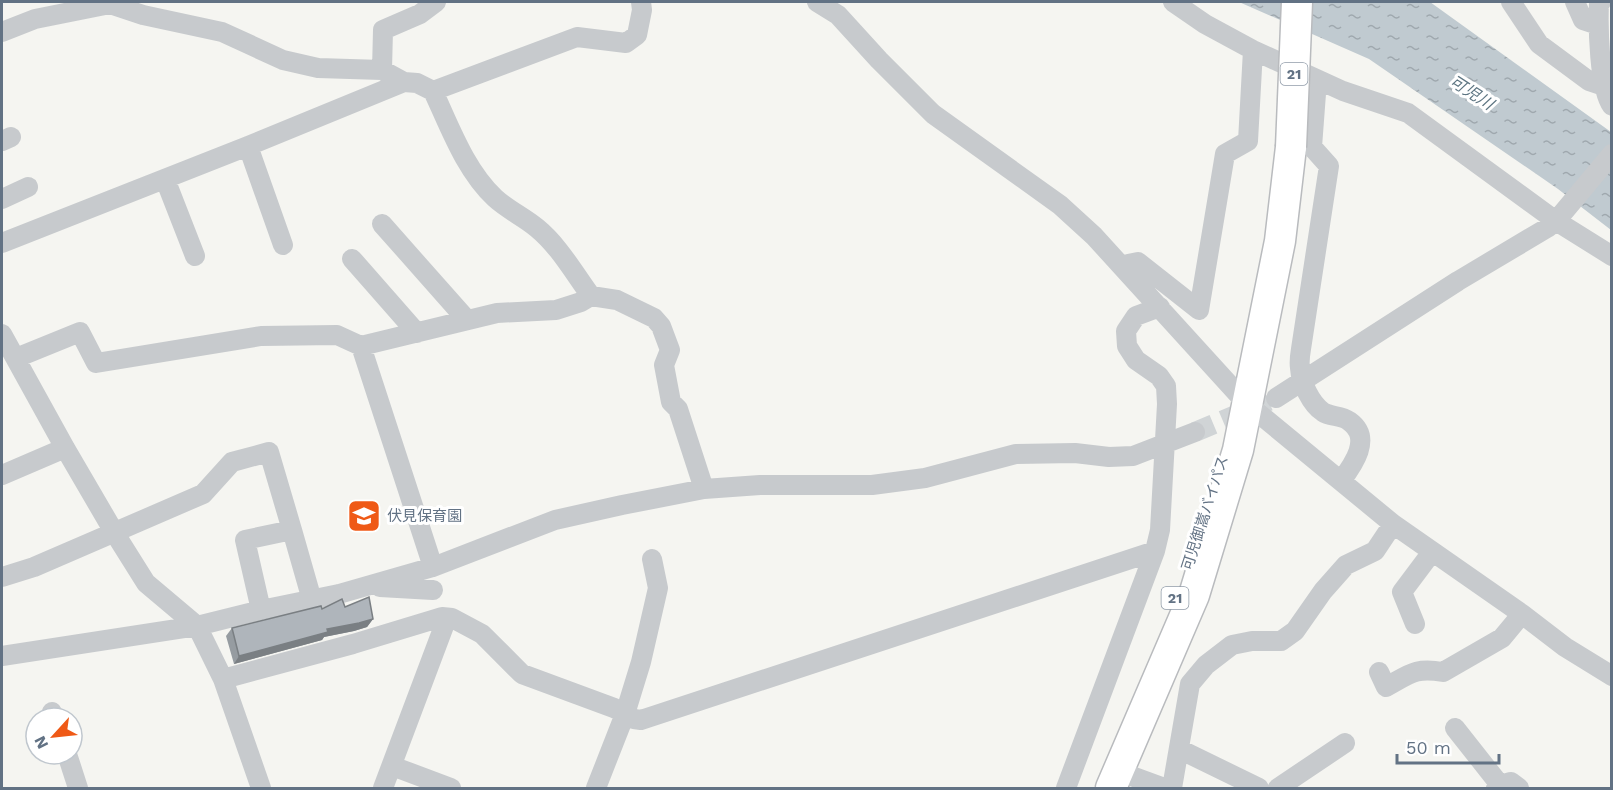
<svg xmlns="http://www.w3.org/2000/svg" width="1613" height="790" font-family="'Work Sans','Noto Sans JP',sans-serif">
<style>
.water{fill:url(#water-ripples)}
.lines{fill:none;stroke-linecap:round;stroke-linejoin:round}
.minor-tunnel{stroke:#d0d4d6;stroke-width:20;stroke-dasharray:20 10;stroke-linecap:butt}
.highway-casing{stroke:#b9bbbe;stroke-width:33}
.minor{stroke:#c7cacd;stroke-width:20}
.highway{stroke:#fff;stroke-width:30}
.highway-bridge-casing{stroke:#b9bbbe;stroke-width:33;stroke-linecap:butt}
.highway-bridge{stroke:#fff;stroke-width:30}
.wall{fill:#969ca1}
.shaded-wall{fill:#7a7f83}
.building{fill:#afb5bb;stroke:#7a7f83;stroke-width:1.5}
.labels{text-anchor:middle;stroke-width:6;stroke-linejoin:round;paint-order:stroke}
.shield{fill:#fff;stroke:#919ca9;stroke-width:1.5}
.shield-label{font-size:14px;font-weight:bold;fill:#627284}
.street-label{font-size:15px;fill:#627284;stroke:#fff}
.poi-label{font-size:15px;fill:#627284;stroke:#fff;text-anchor:start}
.water-label{font-size:16px;font-style:italic;fill:#5d7582;stroke:#fff}
</style>
<defs>
<pattern id="water-ripples" width="26" height="14" patternUnits="userSpaceOnUse" patternTransform="scale(1.5)"><rect width="26" height="14" fill="#c0cad0"/><path d="M2 4q2-2 4 0t4 0M15 11q2-2 4 0t4 0" fill="none" stroke="#9fa8ae"/></pattern>
</defs>
<rect width="100%" height="100%" fill="#f5f5f1"/>
<path class="water" d="M1239,2h191l181,130v98l-53,-41 -189,-130z"/>
<g class="lines">
<path class="minor-tunnel" d="M1195,432l81,-34"/>
<defs>
<path id="highway" d="M1111,788l83,-193 44,-145 42,-209 11,-94"/>
</defs>
<use href="#highway" class="highway-casing"/>
<path class="minor" d="M817,2l21,13 41,45 54,54 127,91 34,31 152,167 147,121 129,90 43,33 47,29
M1173,2l32,22 48,26 90,41 65,22 148,108 56,35
M1511,2l28,42 50,37 15,5 8,5
M1575,2l8,18 15,5
M1601,2l-2,1c-1,23 0,85 13,103
M2,32l33,-13 75,-15 33,11 79,17 61,28 35,8 64,2 22,12
M382,70l1,-40 37,-16 16,-12
M1317,80l-5,67 17,19 -28,183c-1,6 -2,13 -1,19 1,15 11,36 23,44 7,5 18,3 26,9 24,17 4,44 -8,60
M433,91c17,36 32,79 62,107 13,12 29,19 42,30 22,18 37,45 54,68
M2,141l9,-4
M248,146l35,99
M165,179l30,77
M2,199l26,-12
M382,224l85,96
M2,243l246,-97 156,-64 13,1 16,8 144,-54 49,6 11,-8 5,-25 -1,-8
M352,259l65,74
M1124,267l4,-3 10,-2 61,48 26,-156 23,-13 5,-91
M2,334l63,114 49,84 32,51 51,43 26,53 38,109
M361,346l72,221
M16,358l64,-26 16,31 165,-27 76,-1 24,11 136,-33 59,-3 25,-8 10,-6 26,4 37,18 7,8 9,24 -6,15 7,37 7,7 26,80
M1276,398l182,-117 89,-53 9,-7 56,-67
M2,475l63,-27
M2,577l32,-10 169,-73 29,-32 37,-10 23,78
M380,587l53,3
M261,610l-16,-70 47,-10 20,70
M1415,624l-13,-32 30,-40
M2,656l195,-30 64,-16 78,-16 94,-27 122,-47 67,-15 82,-16 56,-4h112l53,-7 91,-24 59,-1 34,4 24,-1 62,-24
M1379,672l7,15c24,-13 29,-20 57,-15l59,-34 20,-24
M223,679l130,-35 89,-27 10,1 30,16 40,40 92,34 20,11 7,1 514,-169
M52,712l2,6
M1455,728l45,57
M1179,749l80,39
M67,754l11,34
M392,766l59,22
M1118,771l46,17
M383,788l64,-170
M596,788l29,-74 16,-52 17,-74 -6,-29
M1066,788l89,-237 5,-21 7,-126 -1,-18 -7,-10 -23,-16 -9,-14 -1,-15 10,-15 24,-9
M1172,788l18,-104 16,-19 26,-20 20,-4h29l14,-10 28,-40 23,-26 29,-14 18,-27
M1278,788l67,-45
M1496,788l4,-3 11,-3 8,6"/>
<use href="#highway" class="highway"/>
<defs>
<path id="highway-bridge" d="M1291,147l6,-145"/>
</defs>
<use href="#highway-bridge" class="highway-bridge-casing"/>
<use href="#highway-bridge" class="highway-bridge"/>
</g>
<path class="wall" d="M345,607l28,12 -6,8 -13,4 -30,6 -2,3 -88,24 -8,-28 6,-8 90,-19z"/>
<path class="shaded-wall" d="M373,619l-6,8 -13,4 -30,6 -2,3 -88,24 5,-8 88,-27z"/>
<path class="building" d="M369,597l4,22 -14,4 -32,6 1,3 -89,24 -7,-28 89,-22 1,3 20,-10 3,8z"/>
<defs>
<symbol id="school-square" viewBox="-11 -11 22 22"><rect x="-9" y="-9" width="18" height="18" rx="4" fill="#ef5916" stroke="#fff"/><path d="M0-5L7-2L0 1L-7-2ZM-4 1L0 2.5L4 1V4Q0 6-4 4Z" fill="#fff"/></symbol>
</defs>
<g fill-rule="evenodd">
<use href="#school-square" x="345" y="497" width="38" height="38"/>
</g>
<g class="labels">
<g class="shield">
<rect x="1280.5" y="63" width="27" height="22" rx="4.5"/>
<rect x="1161.5" y="587" width="27" height="22" rx="4.5"/>
</g>
<g class="shield-label">
<text x="1294" y="79">21</text>
<text x="1175" y="603">21</text>
</g>
<g class="street-label">
<text transform="translate(1205 513) rotate(-72)" y="5">可児御嵩バイパス</text>
</g>
<g class="poi-label">
<text x="387" y="521">伏見保育園</text>
</g>
<g class="water-label">
<text transform="translate(1472 92) rotate(33)" y="6">可児川</text>
</g>
</g>
<rect width="1613" height="790" fill="none" stroke="#627284" stroke-width="6"/>
<g transform="translate(54 736) rotate(243)"><circle r="28" fill="#ffffff" stroke="#c0c7ce" stroke-width="1.5"/>
<path d="M0-4.5L10 22L0 15L-10 22Z" fill="#ef5916"/>
<text y="-9" font-size="16" font-weight="bold" text-anchor="middle" fill="#627284">N</text>
</g>
<path d="M1397 754v9h102v-9" fill="none" stroke="#627284" stroke-width="3"/>
<text x="1406" y="754" font-size="18" fill="#627284" stroke="#ffffff" stroke-width="4.5" paint-order="stroke">50 m</text>
</svg>
